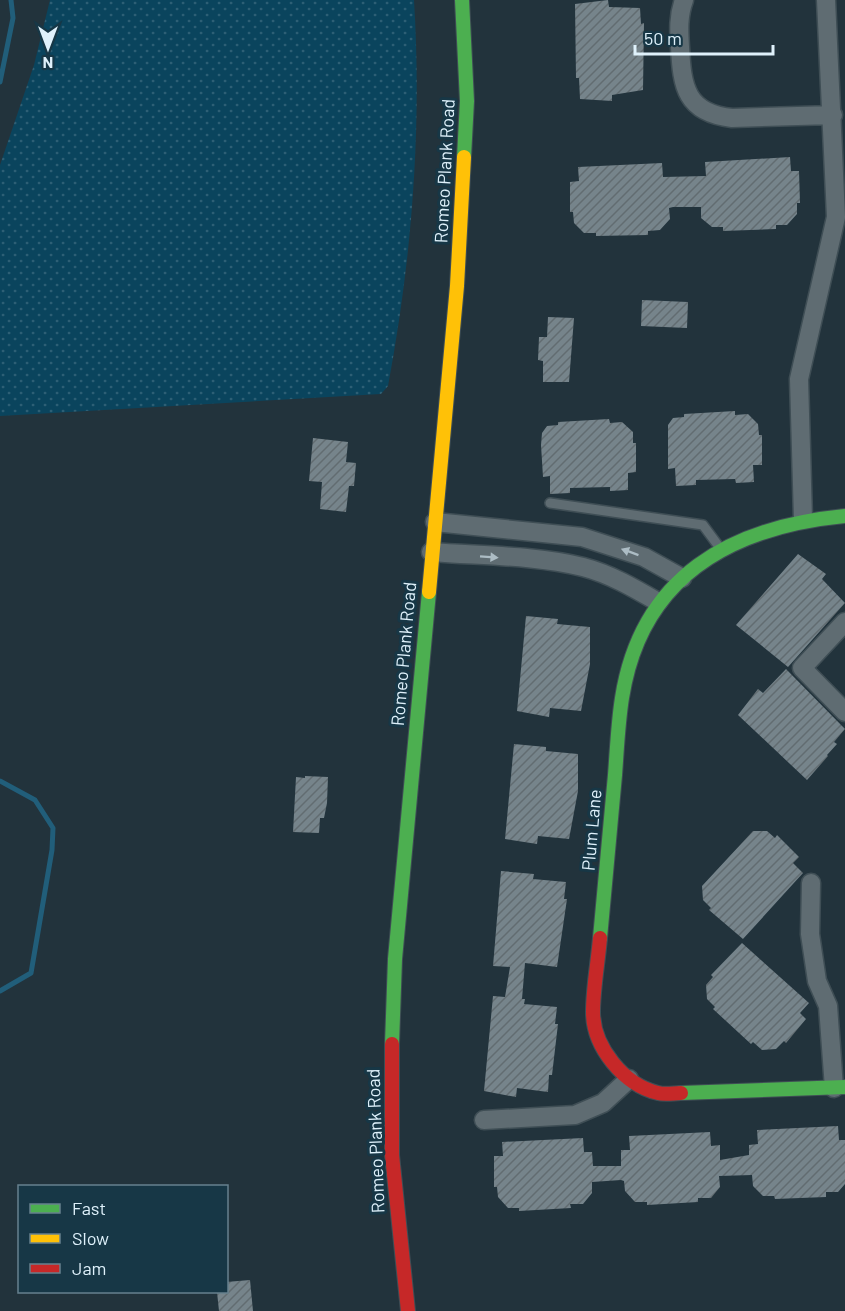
<svg xmlns="http://www.w3.org/2000/svg" width="845" height="1311" font-family="Barlow,sans-serif">
<style>
.grass{fill:url(#grass-dots)}
.lines{fill:none;stroke-linecap:round;stroke-linejoin:round}
.stream{stroke:#215e7a;stroke-width:5}
.building{fill:url(#building-hatch)}
.lane-casing{stroke:#3f4e55;stroke-width:12}
.street-casing{stroke:#3f4e55;stroke-width:21}
.fast-casing{stroke:#3f4e55;stroke-width:16}
.slow-casing{stroke:#3f4e55;stroke-width:16}
.jam-casing{stroke:#3f4e55;stroke-width:16}
.lane{stroke:#5f6c72;stroke-width:9}
.street{stroke:#5f6c72;stroke-width:18}
.fast{stroke:#4caf50;stroke-width:14}
.slow{stroke:#ffc107;stroke-width:14}
.jam{stroke:#c62828;stroke-width:14}
.oneway{fill:#acbcc4}
.labels{text-anchor:middle;stroke-width:6;stroke-linejoin:round;paint-order:stroke}
.street-label{font-size:18px;fill:#dff1fb;stroke:#173746}
</style>
<defs>
<pattern id="grass-dots" width="8" height="8" patternUnits="userSpaceOnUse" patternTransform="scale(1.5)"><rect width="8" height="8" fill="#0a445d"/><path d="M2 2h.1M6 6h.1" fill="none" stroke="#2d5f75" stroke-width="1.8" stroke-linecap="round"/></pattern>
<pattern id="building-hatch" width="6" height="6" patternUnits="userSpaceOnUse" patternTransform="scale(1.5)"><rect width="6" height="6" fill="#76848b"/><path d="M-1 1l2-2M0 6l6-6M5 7l2-2" fill="none" stroke="#626c71"/></pattern>
</defs>
<rect width="100%" height="100%" fill="#22333c"/>
<path class="grass" d="M50,0h364c8,129 -2,258 -26,386l-7,8 -381,22v-251l34,-100z"/>
<g class="lines">
<path class="stream" d="M0,82l13,-64 -2,-18
M0,781l35,19 18,28 -1,22 -21,123 -31,18"/>
</g>
<path class="building" d="M608,0l1,7 31,1 1,16 3,-1 -1,67 -31,5v6l-32,-2 -1,-21h-3l-1,-74z
M790,157l1,14h8l1,32h-3v11l-10,11h-11v4l-53,2v-4h-11l-11,-9v-11h-28l-4,1 1,11 -10,11 -12,1v4l-52,1v-3h-12l-10,-10 -1,-11h-3v-30l9,-1 -1,-14 84,-4 1,14 43,-1 -1,-14z
M642,300l46,2 -1,26 -46,-2z
M548,317l26,1 -5,64h-26v-21l-5,-1 1,-23h8z
M735,411v4l13,-1 10,10 1,11h3v30h-9l1,17 -18,1 -1,-4 -39,1v5l-20,1 -1,-18 -7,1v-44l5,-7 11,-1v-3z
M609,419l1,4 12,-1 11,10v11h3v29l-8,1v17l-18,1v-4l-40,1v5l-20,1v-18l-7,1 -2,-32 1,-12 5,-7 11,-1v-3z
M313,438l35,4 -2,20 10,1 -2,23h-5l-3,26 -26,-3 2,-27 -13,-1z
M798,554l28,20 -4,5 23,24 -57,64 -52,-42z
M526,616l32,3 -1,5 33,3v37l-9,47 -31,-3 -1,9 -32,-6z
M786,669l59,60 -11,13 3,2 -10,11 1,1 -21,24 -69,-65 20,-26 5,4z
M514,744l32,3v4l32,3v37l-9,48 -31,-3 -1,8 -32,-5z
M305,776l23,1 -1,26 -3,15h-4l-1,15 -26,-1 3,-55 9,1z
M753,831h14l8,7 2,-3 22,22 -6,6 10,10 -60,66 -34,-29 2,-2 -8,-8 -1,-14z
M501,871l33,3 -1,5 33,3 -2,17h3l-10,68 -32,-4 -3,36h3l-1,5 33,3 -2,17h3l-6,51h-3l-1,17 -31,-4 -1,9 -32,-6 9,-95 12,1 5,-30 -17,-1z
M742,943l67,60 -9,10 6,6 -20,24 -2,-2 -8,8 -14,1 -9,-8 -2,2 -38,-35 2,-2 -8,-8 -1,-14 7,-8 -2,-2z
M838,1126l1,14h6v44l-7,8h-12v5l-51,2 -1,-3h-11l-10,-10 -1,-11 -33,1 1,11 -9,11h-13v4l-51,3v-3h-12l-10,-11 -1,-10 -3,-1 -29,2v11l-9,11h-13l1,4 -52,3v-3h-11l-10,-11 -1,-10h-3v-31h9l-1,-14 81,-4 1,14h8l1,14h28v-16h9l-1,-14 81,-4 1,14 9,-1v15l29,-5v-10l9,-1 -1,-14z
M250,1280l3,31h-34l-2,-19h9v-10z"/>
<g class="lines">
<defs>
<path id="lane" d="M550,503l153,22 17,23"/>
<path id="street" d="M684,0c-6,16 -5,31 -4,47 2,40 6,66 52,71l101,-3
M803,519l-4,-140 37,-162 -10,-217
M435,522l147,15 62,20 38,21
M431,552c50,4 103,3 152,15 27,7 51,21 75,35
M845,622l-43,46 43,44
M811,883l-1,51 7,47 11,25 6,82
M484,1120l91,-5 28,-12 26,-24"/>
<path id="fast" d="M462,0l5,101 -3,56
M600,938c5,-54 10,-109 15,-163 2,-26 3,-52 7,-77 19,-122 109,-171 223,-182
M392,1044l3,-85 34,-367
M681,1093l164,-6"/>
<path id="slow" d="M429,592l28,-306 7,-129"/>
<path id="jam" d="M600,938c-2,24 -7,50 -7,74 0,35 31,73 65,81 7,2 16,0 23,0
M392,1044v111l16,156"/>
</defs>
<use href="#lane" class="lane-casing"/>
<use href="#street" class="street-casing"/>
<use href="#fast" class="fast-casing"/>
<use href="#slow" class="slow-casing"/>
<use href="#jam" class="jam-casing"/>
<use href="#lane" class="lane"/>
<use href="#street" class="street"/>
<use href="#fast" class="fast"/>
<use href="#slow" class="slow"/>
<use href="#jam" class="jam"/>
</g>
<defs><path id="oneway-solid" d="M-6-.8H1V-3.2L6.5 0L1 3.2V.8H-6Z" transform="scale(1.5)"/></defs>
<g class="oneway">
<use href="#oneway-solid" transform="translate(630 552) rotate(-160)"/>
<use href="#oneway-solid" transform="translate(489 557) rotate(4)"/>
</g>
<g class="labels">
<g class="street-label">
<text transform="translate(445 171) rotate(-87)" y="6">Romeo Plank Road</text>
<text transform="translate(404 654) rotate(-85)" y="6">Romeo Plank Road</text>
<text transform="translate(592 830) rotate(-85)" y="6">Plum Lane</text>
<text transform="translate(376 1141) rotate(-92)" y="6">Romeo Plank Road</text>
</g>
</g>
<rect x="18" y="1185" width="210" height="108" fill="#173746" stroke="#67818e" stroke-width="1.5"/>
<rect x="30" y="1204" width="30" height="9" fill="#4caf50" stroke="#67818e" stroke-width="1.5"/>
<text x="72" y="1215" font-size="18" fill="#dff1fb">Fast</text>
<rect x="30" y="1234" width="30" height="9" fill="#ffc107" stroke="#67818e" stroke-width="1.5"/>
<text x="72" y="1245" font-size="18" fill="#dff1fb">Slow</text>
<rect x="30" y="1264" width="30" height="9" fill="#c62828" stroke="#67818e" stroke-width="1.5"/>
<text x="72" y="1275" font-size="18" fill="#dff1fb">Jam</text>
<g transform="translate(48 48) rotate(180)" stroke="#173746" stroke-width="4.5" paint-order="stroke">
<path d="M0-4.5L10 22L0 15L-10 22Z" fill="#dff1fb"/>
<text y="-9" font-size="16" font-weight="bold" text-anchor="middle" fill="#dff1fb">N</text>
</g>
<path d="M635 45v9h138v-9" fill="none" stroke="#dff1fb" stroke-width="3"/>
<text x="644" y="45" font-size="18" fill="#dff1fb" stroke="#173746" stroke-width="4.5" paint-order="stroke">50 m</text>
</svg>
